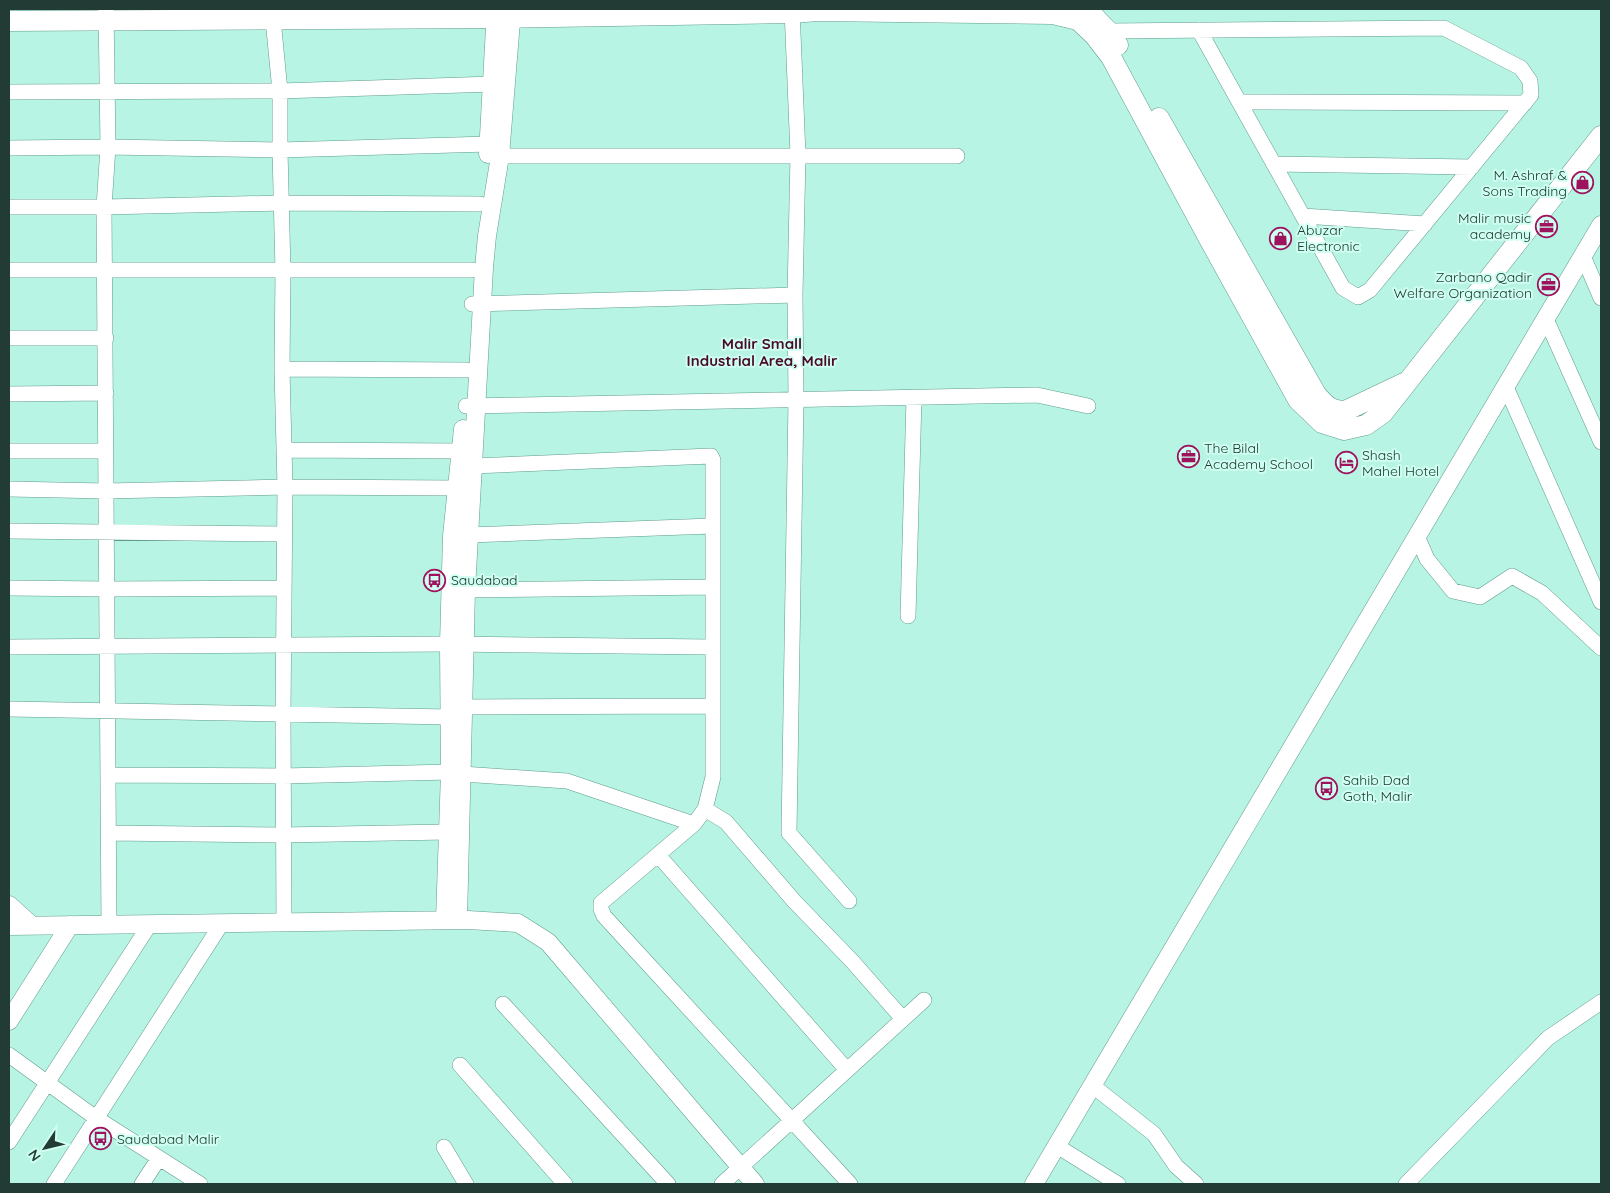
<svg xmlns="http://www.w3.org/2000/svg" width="1610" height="1193" font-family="Quicksand,sans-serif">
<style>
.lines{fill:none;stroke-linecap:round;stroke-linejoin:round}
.minor-casing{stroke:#619c8d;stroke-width:16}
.tertiary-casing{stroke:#619c8d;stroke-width:19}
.secondary-casing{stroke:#619c8d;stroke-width:21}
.minor{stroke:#fff;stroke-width:15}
.tertiary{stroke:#fff;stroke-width:18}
.secondary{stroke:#fff;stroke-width:20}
.labels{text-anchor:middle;stroke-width:4;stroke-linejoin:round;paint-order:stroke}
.poi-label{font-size:14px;fill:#233b35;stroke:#cefff1;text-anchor:start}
.neighbourhood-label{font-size:15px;font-weight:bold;fill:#4c0a2b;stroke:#cefff1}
</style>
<rect width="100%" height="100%" fill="#b7f4e3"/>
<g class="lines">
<defs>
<path id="minor" d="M106,9l2,138 -4,60 5,718
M272,9l8,82v59l3,121 -1,98 3,118 -2,228 1,207
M792,9l6,146 -3,140 1,105 -7,433 60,68
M1108,31l336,-3 77,40 9,13 1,14 -161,195 -12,7 -15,-9 -144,-258
M9,92l271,-1 213,-7
M1239,102l286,1
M9,148l99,-1 172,3 209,-6
M500,156h457
M1274,164l198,3
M9,207h95l178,-4 198,1
M1303,216l122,8
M1583,256l18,42
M9,270h463
M472,304l323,-9
M1546,319l55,123
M9,338h97
M282,369l185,1
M1506,387l95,215
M9,394l97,-1
M466,406l571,-11 51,11
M284,450l178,1
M9,451h97
M473,466l238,-10 2,4v317l-8,32 -11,15 -93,79v6l3,7 246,268
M9,489l97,2 179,-4 172,1
M9,531l275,3
M469,535l243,-9
M1417,536l10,23 26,32 27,6 32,-21 30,17 59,55
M9,588l98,1 177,-1
M466,590l246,-3
M908,616l6,-218
M9,647l440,-3 263,3
M464,707l248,-1
M9,709l441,8
M108,775l175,1 167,-4 12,2 105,7 127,43
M705,809l21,13 68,79 58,60 51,58
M109,833l174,2 164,-3
M658,855l189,215
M503,1004l165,180
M9,1055l87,63 104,66
M460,1065l105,119
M1093,1086l61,48 22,32 20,18
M9,1142l141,-218
M1057,1146l61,38
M444,1147l22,37
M54,1184l168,-261
M142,1184l17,-26
M722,1184l202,-184
M1406,1184l142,-146 53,-36"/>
<path id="tertiary" d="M488,154l8,-145
M9,905l22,20
M445,920l5,-148 -1,-128 3,-108 11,-107
M458,920l8,-330 18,-322 3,-32 13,-80 12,-147
M9,926l459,-6 50,3 30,19 207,242
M9,1021l61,-96
M1034,1184l567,-959"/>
<path id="secondary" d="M1087,9l21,22 10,14
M9,21l486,-3 298,-5 24,-2 236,3 25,6 16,15 17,22 98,182 89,161 24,23 22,7 22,-5 17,-12 218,-277
M1159,118l157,276c9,11 15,17 29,17l59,-28"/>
</defs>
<use href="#minor" class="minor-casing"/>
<use href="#tertiary" class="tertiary-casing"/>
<use href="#secondary" class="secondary-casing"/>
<use href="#minor" class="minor"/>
<use href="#tertiary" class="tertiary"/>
<use href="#secondary" class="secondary"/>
</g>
<defs>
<symbol id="shop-ring" viewBox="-11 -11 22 22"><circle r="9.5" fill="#cefff1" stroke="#9f125d" stroke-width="1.5"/><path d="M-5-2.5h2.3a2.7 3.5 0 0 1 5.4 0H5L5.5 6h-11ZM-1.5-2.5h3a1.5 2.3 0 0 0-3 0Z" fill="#9f125d"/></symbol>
<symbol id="office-ring" viewBox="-11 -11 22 22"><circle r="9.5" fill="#cefff1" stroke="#9f125d" stroke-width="1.5"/><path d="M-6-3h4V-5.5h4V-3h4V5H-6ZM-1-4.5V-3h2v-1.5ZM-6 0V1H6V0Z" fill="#9f125d"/></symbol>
<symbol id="hotel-ring" viewBox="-11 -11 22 22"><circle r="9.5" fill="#cefff1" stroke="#9f125d" stroke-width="1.5"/><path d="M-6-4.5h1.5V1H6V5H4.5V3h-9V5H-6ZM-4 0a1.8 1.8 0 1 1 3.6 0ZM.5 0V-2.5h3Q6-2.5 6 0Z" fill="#9f125d"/></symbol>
<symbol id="bus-ring" viewBox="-11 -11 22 22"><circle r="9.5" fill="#cefff1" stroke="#9f125d" stroke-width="1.5"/><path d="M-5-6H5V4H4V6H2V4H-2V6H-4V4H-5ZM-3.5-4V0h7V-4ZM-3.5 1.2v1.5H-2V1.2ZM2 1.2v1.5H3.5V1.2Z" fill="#9f125d"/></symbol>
</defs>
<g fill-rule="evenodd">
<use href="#shop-ring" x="1570" y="170" width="25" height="25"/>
<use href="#office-ring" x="1534" y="214" width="25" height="25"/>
<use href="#shop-ring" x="1268" y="226" width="25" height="25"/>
<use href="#office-ring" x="1536" y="272" width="25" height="25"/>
<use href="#office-ring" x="1176" y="444" width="25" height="25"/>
<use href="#hotel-ring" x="1334" y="450" width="25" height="25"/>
<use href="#bus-ring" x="422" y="568" width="25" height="25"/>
<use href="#bus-ring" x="1314" y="776" width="25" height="25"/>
<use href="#bus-ring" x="88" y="1126" width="25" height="25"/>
</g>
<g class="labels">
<g class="poi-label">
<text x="1567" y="180" text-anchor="end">M. Ashraf &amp;<tspan x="1567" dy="16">Sons Trading</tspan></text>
<text x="1531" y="223" text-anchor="end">Malir music<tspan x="1531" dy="16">academy</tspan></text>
<text x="1297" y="235">Abuzar<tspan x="1297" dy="16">Electronic</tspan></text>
<text x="1532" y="282" text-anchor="end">Zarbano Qadir<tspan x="1532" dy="16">Welfare Organization</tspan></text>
<text x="1204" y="453">The Bilal<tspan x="1204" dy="16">Academy School</tspan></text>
<text x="1362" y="460">Shash<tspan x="1362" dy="16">Mahel Hotel</tspan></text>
<text x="451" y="585">Saudabad</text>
<text x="1343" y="785">Sahib Dad<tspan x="1343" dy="16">Goth, Malir</tspan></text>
<text x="117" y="1144">Saudabad Malir</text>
</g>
<g class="neighbourhood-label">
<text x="762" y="349">Malir Small<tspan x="762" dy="17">Industrial Area, Malir</tspan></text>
</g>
</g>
<rect width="1610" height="1193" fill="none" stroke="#233b35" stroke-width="20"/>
<g transform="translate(45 1148) rotate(235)" stroke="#cefff1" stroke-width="4" paint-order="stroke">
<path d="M0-4L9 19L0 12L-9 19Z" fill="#233b35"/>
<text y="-8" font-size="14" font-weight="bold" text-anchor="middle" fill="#233b35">N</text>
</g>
</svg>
